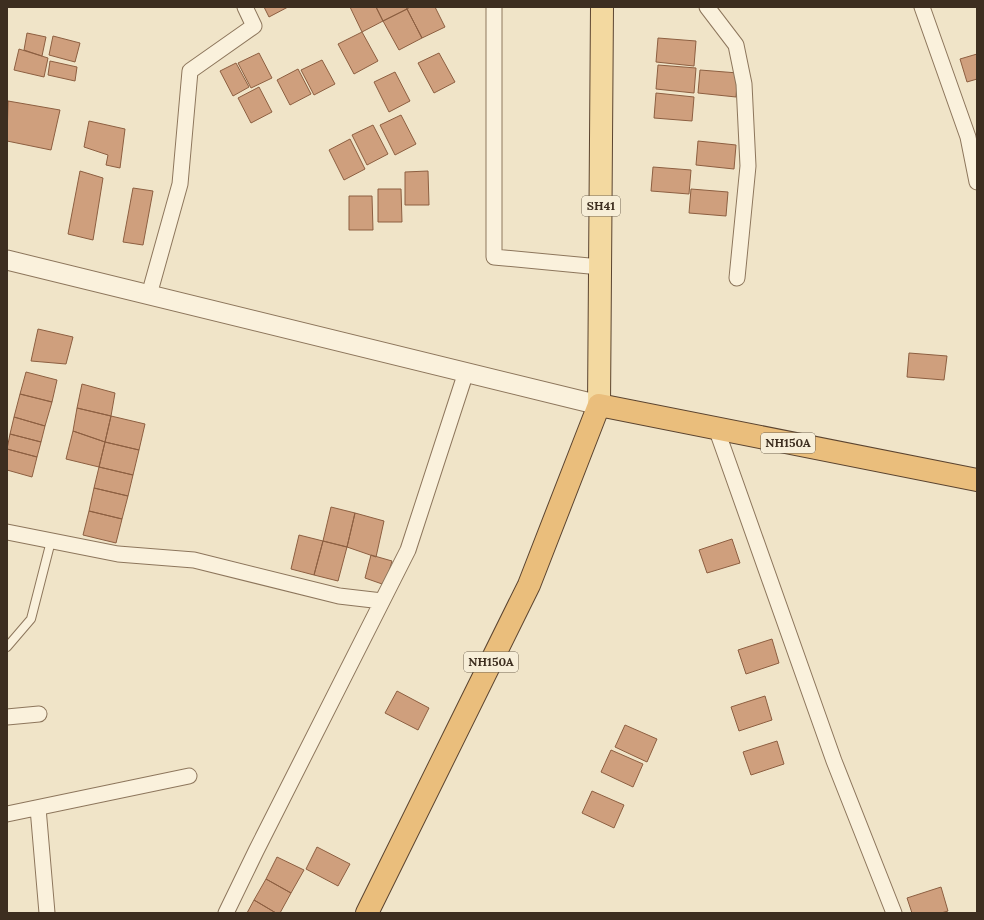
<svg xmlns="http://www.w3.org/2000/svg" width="984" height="920" font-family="Lora,serif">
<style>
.building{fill:#cf9f7d;stroke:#8d5f41}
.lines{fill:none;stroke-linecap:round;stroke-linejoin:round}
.service-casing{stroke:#8d765c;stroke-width:10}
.minor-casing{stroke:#8d765c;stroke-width:17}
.tertiary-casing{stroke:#8d765c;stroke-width:21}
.primary-casing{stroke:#5b4430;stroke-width:24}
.trunk-casing{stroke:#5b4430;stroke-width:24}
.service{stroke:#faf1dc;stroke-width:8}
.minor{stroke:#faf1dc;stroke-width:15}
.tertiary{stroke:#faf1dc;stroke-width:19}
.primary{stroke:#f3d9a0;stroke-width:22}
.trunk{stroke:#eabe7c;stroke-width:22}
.labels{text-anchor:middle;stroke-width:3;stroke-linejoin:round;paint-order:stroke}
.shield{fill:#f7eed8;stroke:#756857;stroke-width:1}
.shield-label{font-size:12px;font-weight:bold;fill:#3d2e20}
</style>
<rect width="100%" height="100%" fill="#f0e4c8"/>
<path class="building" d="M264,7h24l-19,10z
M350,7h26l7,14 -21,11z
M376,7h30l1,2 -24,12z
M410,7h25l10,20 -23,11 -15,-29z
M407,9l15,29 -23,12 -16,-29z
M362,32l16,29 -24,13 -16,-30z
M27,33l19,4 -4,19 -18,-6z
M53,36l27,7 -5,19 -26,-7z
M658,38l38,3 -2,25 -38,-4z
M19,49l29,9 -4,19 -30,-7z
M259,53l13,25 -21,10 -13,-25z
M439,53l16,29 -21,11 -16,-30z
M977,54v25l-10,3 -7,-23z
M322,60l13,24 -21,11 -13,-25z
M50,61l27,6 -2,14 -27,-6z
M236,63l13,24 -16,9 -13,-25z
M658,65l38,3 -2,25 -38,-4z
M298,69l13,25 -21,11 -13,-25z
M700,70l38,3 -2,24 -38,-4z
M395,72l15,29 -21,11 -15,-30z
M259,87l13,25 -21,11 -13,-25z
M656,93l38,4 -2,24 -38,-3z
M8,101l52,9 -9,40 -44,-9z
M401,115l15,29 -21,11 -15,-30z
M89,121l36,8 -5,39 -14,-3 2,-10 -24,-8z
M373,125l15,29 -21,11 -15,-30z
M350,139l15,30 -21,11 -15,-30z
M698,141l38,4 -2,24 -38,-4z
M653,167l38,3 -2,24 -38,-3z
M80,171l23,7 -10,62 -25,-6z
M428,171l1,34h-24v-33z
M133,188l20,3 -10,54 -20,-3z
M378,189h23l1,33h-24z
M691,189l37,3 -2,24 -37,-3z
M349,196h23l1,34h-24z
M38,329l35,8 -7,27 -35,-3z
M909,353l38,3 -3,24 -37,-3z
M26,372l31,8 -5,22 -32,-8z
M82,384l33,9 -4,23 -34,-8z
M20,394l32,8 -7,24 -31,-9z
M77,408l34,8 -6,26 -32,-11z
M111,416l34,8 -6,26 -34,-8z
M14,417l31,9 -4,16 -31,-8z
M73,431l32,11 -6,25 -33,-8z
M10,434l31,8 -4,15 -30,-8z
M105,442l34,8 -6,25 -34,-8z
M7,449l30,8 -5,20 -25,-7z
M99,467l34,8 -5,21 -34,-8z
M94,488l34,8 -6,23 -33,-8z
M331,507l24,6 -8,34 -24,-6z
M89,511l33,8 -6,24 -33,-8z
M355,513l29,8 -8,36 -29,-10z
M299,535l24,6 -9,34 -23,-6z
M732,539l8,24 -33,10 -8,-23z
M323,541l24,6 -9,34 -24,-6z
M371,555l21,6 -7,24 -20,-7z
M772,639l7,24 -33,11 -8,-24z
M397,691l32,17 -11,22 -33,-17z
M765,696l7,24 -33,11 -8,-24z
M625,725l32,14 -10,23 -32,-15z
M777,741l7,23 -33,11 -8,-23z
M611,750l32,14 -10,23 -32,-15z
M592,791l32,14 -10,23 -32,-15z
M317,847l33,17 -12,22 -32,-17z
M277,857l27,13 -13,23 -25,-14z
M266,879l25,14 -11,20h-4l-22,-13z
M941,887l7,24 -7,2h-29l-5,-15z
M254,900l22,13h-29z"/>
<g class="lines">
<defs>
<path id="service" d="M7,647l24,-28 20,-78"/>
<path id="minor" d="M494,7v250l106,10
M707,7l29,38 8,39 4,82 -11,112
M922,7l46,130 9,45
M149,295l31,-111 10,-113 64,-45 -9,-19
M716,428l118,333 60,152
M7,532l111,22 76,6 145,36 43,5
M7,717l32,-3
M38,808l9,105
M7,814l182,-38
M226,913l30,-62 152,-301 58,-178"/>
<path id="tertiary" d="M7,260l592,145"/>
<path id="primary" d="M599,405l3,-398"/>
<path id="trunk" d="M367,913l162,-328 70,-180 378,75"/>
</defs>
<use href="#service" class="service-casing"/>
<use href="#minor" class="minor-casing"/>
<use href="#tertiary" class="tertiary-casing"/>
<use href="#primary" class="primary-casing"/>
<use href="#trunk" class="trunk-casing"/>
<use href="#service" class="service"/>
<use href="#minor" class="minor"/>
<use href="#tertiary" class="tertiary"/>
<use href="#primary" class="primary"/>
<use href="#trunk" class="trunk"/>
</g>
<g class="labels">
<g class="shield">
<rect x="582" y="196" width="38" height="20" rx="3"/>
<rect x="761" y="433" width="54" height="20" rx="3"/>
<rect x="464" y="652" width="54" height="20" rx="3"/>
</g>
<g class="shield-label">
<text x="601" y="210">SH41</text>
<text x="788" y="447">NH150A</text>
<text x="491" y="666">NH150A</text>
</g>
</g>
<rect width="984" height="920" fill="none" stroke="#3d2e20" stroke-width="16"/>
</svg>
